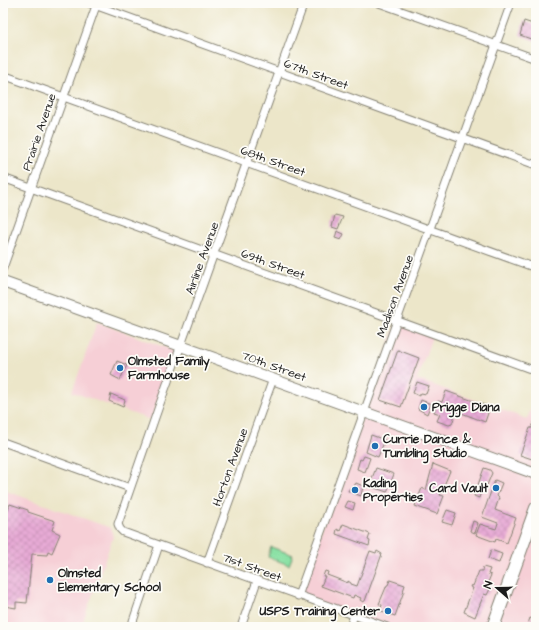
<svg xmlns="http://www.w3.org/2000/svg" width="539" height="630" font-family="'Architects Daughter',sans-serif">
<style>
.built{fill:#f6cfd6}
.pitch{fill:#8be1a5;stroke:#547e60}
.building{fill:url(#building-cross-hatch)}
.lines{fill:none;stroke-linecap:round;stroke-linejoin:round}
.minor-casing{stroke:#848172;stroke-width:9}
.secondary-casing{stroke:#848172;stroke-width:12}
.primary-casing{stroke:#848172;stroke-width:14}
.minor{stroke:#fff;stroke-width:7}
.secondary{stroke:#fff;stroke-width:10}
.primary{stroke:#fff;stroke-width:12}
.poi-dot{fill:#1f6fb2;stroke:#fdfcf7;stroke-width:1.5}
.labels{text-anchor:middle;stroke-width:3.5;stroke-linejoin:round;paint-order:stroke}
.street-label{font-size:12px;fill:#1c1c1c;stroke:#fdfcf7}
.poi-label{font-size:12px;font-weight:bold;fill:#1c1c1c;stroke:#fdfcf7;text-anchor:start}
</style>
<defs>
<pattern id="building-cross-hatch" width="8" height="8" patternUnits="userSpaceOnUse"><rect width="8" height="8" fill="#e7aad5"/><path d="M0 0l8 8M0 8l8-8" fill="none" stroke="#c692b6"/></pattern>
</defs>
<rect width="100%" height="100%" fill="#fdfcf7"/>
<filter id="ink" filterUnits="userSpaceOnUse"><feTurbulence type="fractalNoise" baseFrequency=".025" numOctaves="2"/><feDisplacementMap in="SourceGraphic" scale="8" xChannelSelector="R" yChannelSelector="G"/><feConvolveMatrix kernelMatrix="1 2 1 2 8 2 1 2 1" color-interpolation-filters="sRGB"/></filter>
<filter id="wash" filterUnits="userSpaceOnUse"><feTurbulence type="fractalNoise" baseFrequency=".012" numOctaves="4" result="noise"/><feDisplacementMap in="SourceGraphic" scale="16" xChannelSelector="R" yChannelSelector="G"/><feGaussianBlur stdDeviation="0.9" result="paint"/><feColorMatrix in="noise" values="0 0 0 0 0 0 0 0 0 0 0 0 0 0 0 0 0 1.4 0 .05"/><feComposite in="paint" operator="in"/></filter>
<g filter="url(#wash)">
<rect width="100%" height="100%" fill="#ece6c9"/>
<path class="built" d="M397,321l36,13 -16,45 110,40 9,-23v231h-149l-89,-31z
M97,322l78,29 -24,69 -79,-28z
M3,490l108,38 2,9 -32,90h-69l-9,-4z"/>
<path class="pitch" d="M271,547l22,8 -4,10 -21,-8z"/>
<g id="blocks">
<path class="building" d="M524,21l12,4v16l-16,-6z
M335,215l8,2 -5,12 -6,-2z
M337,231l7,3 -3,6 -6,-2z
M398,350l21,8 -18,49 -21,-7z
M117,361l10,4 -7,15 -9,-5z
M417,382l12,4 -3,8 -5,-1 -2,3 -6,-3z
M446,391l44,16 -5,15 -26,-10 -4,3 -3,9 -3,1 -12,-4 3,-7 -6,-2 4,-11 4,1z
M111,394l14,6 -2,7 -14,-6z
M421,400l10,4 -4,10 -9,-5z
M534,422l2,1v36l-1,1 -15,-5 10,-27h2z
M371,435l14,5 -7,17 -12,-5z
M364,456l6,2 -5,14 -8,-3 3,-10 2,1z
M433,464l17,7 -10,24 4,1 -7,18 -22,-8 7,-18 4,2z
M376,468l18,6 -7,18 -18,-6z
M484,468l6,2 2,3 -7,17 -3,-1 -3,9 -5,-2z
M495,480l7,3 -5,13 2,2 -4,12 21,8 -9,25 -11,-4 -1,3 -19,-7 4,-11 16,5 2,-6 -16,-6z
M356,483l7,3 -2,10 -13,-5 2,-3 2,1z
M348,501l7,2 -2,7 -8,-3z
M10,504l18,6v2l27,9 -3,9 8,4 -8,19 -4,-2 -1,4 -15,-1 -5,49 -11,-1v6l-12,-2 1,-5h-2v-94l5,2z
M447,510l9,3 -4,12 -10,-3z
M473,521l5,2 -3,10 -5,-2z
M343,524l27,10 -2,6 2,1 -1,5 -33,-12 1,-5 3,2z
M491,550l11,4 -3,9 -11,-4z
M370,551l6,2 1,-2 5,3 -17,47 -2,1 -3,-2 1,-2 -7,-3 -1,3 -32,-12 4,-10h-2l2,-5 3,1 -1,3 21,8v-2l3,2v1l6,2z
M483,567l7,2 -2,5 3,1 -5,12 4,2 -3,6 -3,-1 -9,23 -11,-5 9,-24 -3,-1 1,-2 2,1 6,-15h3z
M390,580l15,5 -2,6h1l-9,25 -6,-2 1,-1 -10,-2 2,-6 -3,-1 8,-19h1z
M530,618l6,2v7h-9z"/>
</g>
</g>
<g filter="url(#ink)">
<use href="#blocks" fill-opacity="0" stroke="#848172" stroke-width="1"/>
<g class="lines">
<defs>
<path id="minor" d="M89,3l447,162
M304,3l-146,406 -40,115 2,5 3,3 264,95
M379,3l157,56
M3,75l533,193
M3,178l533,193
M3,268l94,-265
M3,442l127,46
M207,563l66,-184
M298,596l213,-593
M131,627l28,-82
M241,627l16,-46
M350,627l4,-12"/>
<path id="secondary" d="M3,282l533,192"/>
<path id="primary" d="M493,627l43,-119"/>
</defs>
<use href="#minor" class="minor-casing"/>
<use href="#secondary" class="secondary-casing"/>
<use href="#primary" class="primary-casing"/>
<use href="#minor" class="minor"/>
<use href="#secondary" class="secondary"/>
<use href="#primary" class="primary"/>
</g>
</g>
<g class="poi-dot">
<circle cx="120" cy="368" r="4"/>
<circle cx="424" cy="407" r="4"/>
<circle cx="375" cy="446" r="4"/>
<circle cx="496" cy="488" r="4"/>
<circle cx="355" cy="490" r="4"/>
<circle cx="50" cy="580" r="4"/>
<circle cx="388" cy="611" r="4"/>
</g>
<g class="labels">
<g class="street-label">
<text transform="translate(316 74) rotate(20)" y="4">67th Street</text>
<text transform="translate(39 132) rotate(-71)" y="4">Prairie Avenue</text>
<text transform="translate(273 161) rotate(20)" y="4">68th Street</text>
<text transform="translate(202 258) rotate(-70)" y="4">Airline Avenue</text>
<text transform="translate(273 264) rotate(20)" y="4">69th Street</text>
<text transform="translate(395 296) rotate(-70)" y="4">Madison Avenue</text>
<text transform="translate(274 366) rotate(20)" y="4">70th Street</text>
<text transform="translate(230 467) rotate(-70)" y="4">Horton Avenue</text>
<text transform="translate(252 567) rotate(20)" y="4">71st Street</text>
</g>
<g class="poi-label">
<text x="128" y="365">Olmsted Family<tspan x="128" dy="14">Farmhouse</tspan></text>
<text x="432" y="411">Prigge Diana</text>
<text x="383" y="443">Currie Dance &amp;<tspan x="383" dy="14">Tumbling Studio</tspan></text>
<text x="363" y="487">Kading<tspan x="363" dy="14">Properties</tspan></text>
<text x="488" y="492" text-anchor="end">Card Vault</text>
<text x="58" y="577">Olmsted<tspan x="58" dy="14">Elementary School</tspan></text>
<text x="380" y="615" text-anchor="end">USPS Training Center</text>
</g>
</g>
<rect width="539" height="630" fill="none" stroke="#fdfcf7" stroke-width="16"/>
<g transform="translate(497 588) rotate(290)" stroke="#fdfcf7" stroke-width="3" paint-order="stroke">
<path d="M0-3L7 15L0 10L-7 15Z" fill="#1c1c1c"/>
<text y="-6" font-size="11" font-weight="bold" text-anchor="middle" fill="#1c1c1c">N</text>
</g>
</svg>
